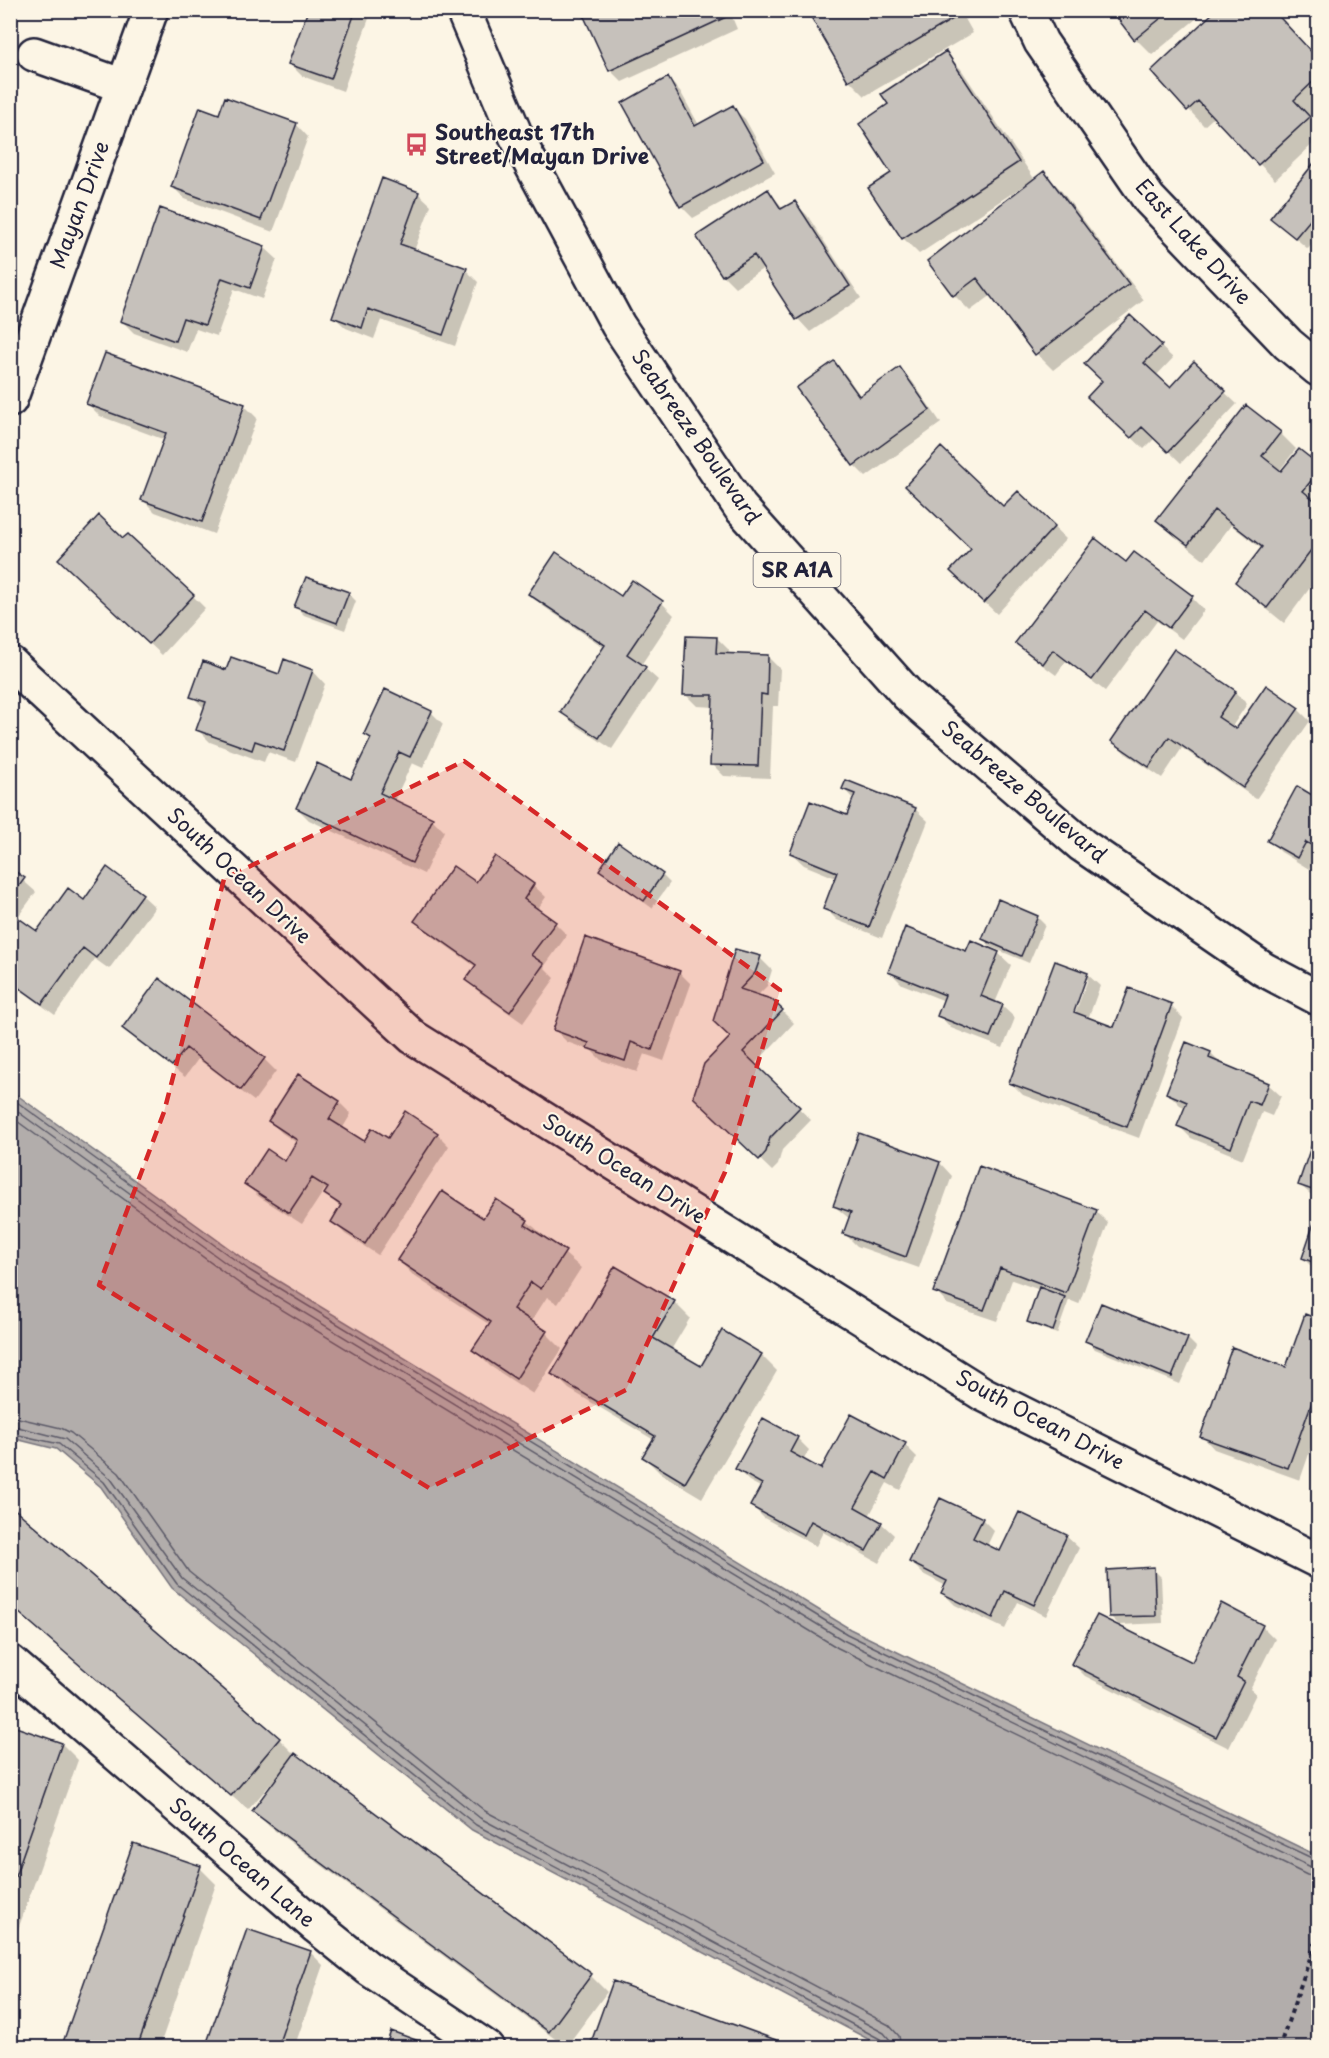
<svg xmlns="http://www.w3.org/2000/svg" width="1329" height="2058" font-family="'Playpen Sans',sans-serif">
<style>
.water{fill:#b2adab;stroke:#78757e;stroke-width:1.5}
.shadow{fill:#0003;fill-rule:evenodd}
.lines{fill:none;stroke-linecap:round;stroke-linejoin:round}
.shore{stroke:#5c5a68;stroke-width:1.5}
.building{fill:#c6c1bb;stroke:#22223b;stroke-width:1.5}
.minor-casing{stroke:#22223b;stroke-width:38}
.major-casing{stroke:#22223b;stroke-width:38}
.path{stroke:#22223b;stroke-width:4;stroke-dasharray:4.5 4.5;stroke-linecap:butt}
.minor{stroke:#fcf5e5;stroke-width:33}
.major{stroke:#fcf5e5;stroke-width:33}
.marked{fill:#d62828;fill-opacity:0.2;stroke:#d62828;stroke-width:4.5;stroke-dasharray:12 8;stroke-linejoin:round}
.labels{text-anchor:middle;stroke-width:4.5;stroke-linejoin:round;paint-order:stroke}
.shield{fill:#fcf5e5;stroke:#63616e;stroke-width:1.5}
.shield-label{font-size:20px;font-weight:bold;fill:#22223b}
.poi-label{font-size:21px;font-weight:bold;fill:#22223b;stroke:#fcf5e5;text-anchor:start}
.street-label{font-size:21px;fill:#22223b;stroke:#fcf5e5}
</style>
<rect width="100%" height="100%" fill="#fcf5e5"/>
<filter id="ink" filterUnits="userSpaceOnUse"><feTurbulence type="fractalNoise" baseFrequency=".0167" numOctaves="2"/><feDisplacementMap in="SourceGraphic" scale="12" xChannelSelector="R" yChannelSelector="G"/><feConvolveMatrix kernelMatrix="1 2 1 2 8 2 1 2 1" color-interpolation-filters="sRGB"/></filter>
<g filter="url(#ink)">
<path class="water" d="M10,1090l242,175 598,364 468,227v191h-435l-411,-217 -300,-242 -71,-101 -45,-38 -45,-11z"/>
<path class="shadow" d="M310,10h62l-29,81 -41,-15 -12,-12z
M582,10h147l8,19 -115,53 -12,-12z
M808,10h152l13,23 -108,63 -16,-16z
M1113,10h94l-55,45 -16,-16z
M1272,10l46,50v48l-9,9 9,10v12l-43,41 -61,-63 -10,9 -51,-55z
M945,53l16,16 74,111 9,-7 16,16 84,111 -91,70 -16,-16 -45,-59 -22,16 -16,-16 -25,-34 98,-75 -1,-2 -107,70 -16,-16 -33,-50 23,-15 -3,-68z
M668,79l12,12 19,34 33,-18 13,12 30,54 -82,45 -12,-12z
M220,116l76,8 12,13 -35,95 -88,-33 -12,-12z
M1318,160v76l-10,13 -36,-31z
M768,191l16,18 11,-6 12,12 54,83 -51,34 -12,-13 -34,-51 -29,19 -12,-12z
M418,193l13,12 -17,46 52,19 12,12 -23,64 -74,-26 -7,19 -28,-11 -13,-12z
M264,247l13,12 -15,40 -28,-10 -17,47 -21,-7 -9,23 -53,-19 -12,-12z
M1160,346l13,12 -17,18 14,13 24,-26 43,41 -56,59 -26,-25 -11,11 -42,-40 2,-28z
M834,363l12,12 15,22 39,-28 12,12 29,42 -75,54 -12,-12z
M88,404l156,1 13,13 -43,116 -59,-22 -12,-12 22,-60 -65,-24z
M1246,407l34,26 16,16 -17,22 3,2 17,-22 19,15v111l-34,46 -31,-25 -16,-16 25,-33 -31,-24 -26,35 -31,-24 -16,-16z
M1018,493l48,46 -69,75 -33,-31 9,-34z
M123,540l70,56 12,12 -43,47 -90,-84z
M1134,554l58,44 12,12 -22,29 -25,-18 -52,70 -39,-30 -10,14 -27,-20 -12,-12 110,-79z
M632,582l30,21 12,12 -33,50 17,15 -46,69 -38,-25 -12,-12 43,-64 -62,-42 -13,-13 92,5z
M348,593l8,8 -11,29 -41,-15 -8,-8z
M1318,608v12l-4,-5z
M717,638l12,12 -1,5 40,2 12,12 -2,37h-5l-3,72 -46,-2 -12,-12 2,-57 -17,-1 -12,-12z
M285,661l28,10 12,13 -29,78 -28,-10 -4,10 -54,-20 -12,-12 6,-22 -12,-12 35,-24 52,4z
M1235,692l12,12 -16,24 5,3 62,-22 12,12 -54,78 -74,-51 -20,30 -37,-25 -12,-12z
M431,712l12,12 -20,44 -11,-5 -18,38 38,18 12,12 -20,43 -115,-54 -12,-12 55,-27 19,-42 -6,-5z
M843,788l72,21 13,12 -46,117 -45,-18 -12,-12 11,-30 -32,-13 -13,-12 57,-36 6,-17z
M1298,788l20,11v54l-9,16 -28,-17 -12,-12z
M495,858l38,27 13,12 -9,13 18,13 12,12 -23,32 11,11 -32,45 -44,-31 -12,-12 9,-13 -48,-34 -12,-12 60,-36z
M10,869l26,23 -19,26 20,15 47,-31 58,-7 13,12 -46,62 -14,-10 -40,56 -45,-33z
M601,869l61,6 8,8 -18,25 -43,-31z
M1037,917l8,8 -16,38 -38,-16 -8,-8z
M967,953h31l13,12 -16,38 7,3 13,12 -12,30 -52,-20 -12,-13 6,-14 -43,-17 -12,-12z
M760,958l12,12 -5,16 -10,10 14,4 23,23 -40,42 57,55 -29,30 -4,15 -6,6 -77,-74 36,-60 -17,-16z
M679,972l12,12 -27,77 -20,-7 -7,18 -36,-12 -9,-9 -25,-9 -13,-13z
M1087,974l13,12 -12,33 27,10 56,-23 12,12 -44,120 -116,-43 -12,-12zM1085,979h3l-15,40 -3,-1z
M124,1028l140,31 12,12 -22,30 -56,-42 -13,18 -49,-37z
M1187,1044l24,10 11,11 46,19 13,12 -9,20 -10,-4 -19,47 -52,-21 -12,-12 7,-18 -6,-3 -12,-12z
M339,1102l12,12 -9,15 22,14 73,-9 12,12 -71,109 -33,-21 -12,-13 8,-13 -15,-14 1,-3 -2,-2 -23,35 -44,-28 -12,-12 39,-21 12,-20 -15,-10 -12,-12z
M1318,1131v70l-19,-17z
M860,1135l80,28 12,13 -33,92 -62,-22 -13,-13 6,-14 -16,-13z
M496,1201l31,20 54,47 -23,36 -11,-7 -16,25 15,11 16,16 -29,45 -43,-28 -16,-16 16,-25 -76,-49 -16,-16 85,-40z
M1096,1211l12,12 -29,81 -10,-4 -12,34 -25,-9 -4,-3 12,-32 -28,-10 -15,41 -50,-17 -12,-13z
M1318,1215v58l-15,-15z
M674,1302l16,16 -19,32 31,19 59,-14 16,16 -75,127 -42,-25 -16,-16 10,-17 -85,-51 -16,-16z
M1102,1304l86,35 8,8 -16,37 -85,-35 -8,-8z
M1306,1316l12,4v108l-18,52 -86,-31 -12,-13 85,-68z
M797,1438l12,12 -6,11 19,10 83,-26 12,12 -17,33 -13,-7 -18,33 12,7 13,12 -15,28 -56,-31 -7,14 -52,-28 -12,-12 10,-18 -13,-7 -12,-12z
M10,1507l269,232 16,16 296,221 16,16 -41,55 -296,-220 -16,-16 21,-29 -1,-2 -26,30 -238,-204z
M982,1519l12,12 -7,15 14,7 65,-17 13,12 -33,68 -28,-14 -13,27 -50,-24 -12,-12 3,-7 -23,-12 -12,-12z
M1153,1569l8,8 2,46 -44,2 -8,-8z
M1221,1605l41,21 13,13 -25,50 6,5 -27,54 -144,-72 -12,-12h119z
M10,1726l52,18 16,16 -68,192z
M200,1868l16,16 -57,164h-96z
M310,1952l13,13 -29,83h-87z"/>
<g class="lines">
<path class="shore" d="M10,1097l239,173 598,364 304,148 167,79
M10,1106l235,171 598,363 468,227 7,1
M10,1116l230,168 598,364 469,227 11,2
M10,1416l51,12 10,5 48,40 70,99 296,239 404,214 10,11 2,12
M10,1425l55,14 46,40 71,99 298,240 404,215 6,7 2,8
M10,1433l49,11 45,38 73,102 299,241 404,214 4,4v5"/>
</g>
<path class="building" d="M308,10h48l-25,69 -43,-15z
M581,10h143l2,7 -117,54z
M807,10h147l4,6 -110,65z
M1111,10h60l-37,30z
M1216,10h57l45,49v18l-24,23 16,17 -52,48 -60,-64 -11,10 -36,-40z
M946,51l73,111 -117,77 -34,-51 23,-15 -32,-49 29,-20 -7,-10z
M668,77l27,49 38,-21 31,55 -84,47 -58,-104z
M225,97l72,26 -36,97 -90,-33 29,-80 19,7z
M1318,158v69l-8,-7 -15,18 -25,-20z
M1044,171l85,113 -94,71 -58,-77 -24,18 -26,-35z
M382,178l37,14 -19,52 67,24 -24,67 -75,-26 -6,19 -30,-11z
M768,189l13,20 14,-8 55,85 -54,34 -42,-65 -32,21 -26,-40z
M160,208l105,38 -15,42 -28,-10 -17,47 -22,-7 -8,23 -55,-20z
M1130,315l32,30 -18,18 26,24 24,-26 32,30 -58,61 -26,-25 -11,11 -44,-41 15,-16 -18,-17z
M105,353l140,51 -43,118 -61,-22 25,-67 -80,-29z
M834,361l25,35 41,-29 30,43 -77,56 -57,-78z
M1246,405l35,27 -19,24 19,15 18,-22 19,15v8l-15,19 15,12v38l-51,67 -32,-26 27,-35 -48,-37 -26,35 -32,-25z
M941,447l62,59 15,-15 37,35 -71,77 -34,-32 21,-22 -66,-63z
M99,515l24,23 5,-4 66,61 -45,49 -91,-85z
M1095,538l31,24 8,-10 59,44 -24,32 -24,-18 -53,70 -39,-30 -10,14 -28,-21z
M556,552l65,44 11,-16 31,21 -36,53 19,13 -47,71 -39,-26 45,-67 -77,-51z
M306,577l43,15 -12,31 -43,-16z
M686,636l31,1 -1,16 52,2 -1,40 -6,-1 -3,72 -48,-1 3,-70h-30z
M1174,649l62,42 -18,26 18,12 30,-44 33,23 -56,80 -74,-51 -20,30 -38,-26z
M231,657l48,17 5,-15 29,11 -29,81 -29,-10 -3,9 -56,-20 10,-28 -16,-5 13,-36 23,9z
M385,689l47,22 -22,46 -11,-5 -19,41 53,25 -21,45 -116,-55 21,-45 34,16 20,-41 -7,-4z
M846,780l70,28 -47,119 -46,-18 14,-37 -47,-19 20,-52 37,14 8,-21 -13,-5z
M1297,786l20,12 1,-2v53l-12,-7 -9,16 -30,-17z
M618,842l45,32 -19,27 -45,-31z
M495,856l39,28 -10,15 32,23 -25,33 13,9 -34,48 -45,-32 11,-15 -62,-44 39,-55 23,16z
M107,867l36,27 -47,64 -13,-10 -41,56 -32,-23v-69l27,19 31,-43 16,12z
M10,868l15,10 -15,20z
M998,899l40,17 -17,40 -39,-17z
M905,927l61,24 5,-11 28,12 -18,44 22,9 -13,32 -53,-21 8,-21 -57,-23z
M585,937l95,34 -28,79 -21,-8 -6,19 -38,-13 2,-5 -36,-13z
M735,949l26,7 -6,17 -15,16 31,10 12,11 -40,42 57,55 -30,31 -4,14 -7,8 -66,-63 11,-33 26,-27 -17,-16z
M1055,961l33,12 -14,39 40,15 15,-39 43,16 -45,123 -118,-44z
M159,978l106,80 -24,32 -55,-42 -14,18 -50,-38z
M1186,1042l25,10 -2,6 60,25 -9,22 -11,-4 -18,47 -54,-22 10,-24 -21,-9z
M298,1074l42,27 -11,18 35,22 8,-13 16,10 17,-27 33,22 -73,111 -34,-22 10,-17 -17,-11 4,-6 -16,-10 -23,35 -45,-29 23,-35 18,12 12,-21 -29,-19z
M1318,1126v66l-20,-7z
M859,1133l81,29 -34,95 -63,-23 8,-22 -18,-6z
M979,1166l118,44 -31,83 -66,-25 -16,42 -51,-18z
M442,1191l41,27 13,-19 32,21 -3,5 41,26 -25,38 -10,-7 -18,27 34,22 -31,48 -44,-29 19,-28 -94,-62z
M1318,1211v53l-16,-6z
M615,1266l60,35 -22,37 48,28 21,-36 40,24 -77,129 -43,-26 13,-21 -104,-62z
M1039,1287l26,10 -12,34 -26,-9z
M1101,1303l87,35 -16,39 -87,-36z
M1305,1314l13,5v85l-6,-2 -24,66 -88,-31 32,-90 54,20z
M851,1414l55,29 -19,36 -12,-7 -20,35 27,15 -16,29 -55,-30 -7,14 -54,-29 12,-22 -27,-15 28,-51 35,19 -8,15 31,17z
M940,1498l43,20 -10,20 27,13 19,-39 48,23 -33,70 -29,-14 -12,27 -52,-25 6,-12 -38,-19z
M10,1505l270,233 -49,58 -221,-191z
M1154,1567l2,49 -47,1 -2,-47z
M1221,1603l42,22 -26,52 7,4 -28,56 -145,-73 26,-49 95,47z
M10,1725l52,18 -52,148z
M295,1753l297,221 -43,58 -297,-221z
M133,1843l68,23 -64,182h-76z
M247,1929l64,22 -34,97h-72z
M613,1981l177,64 -1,3h-200z
M391,2031l47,17h-53z"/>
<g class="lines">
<defs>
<path id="minor" d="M1026,10l15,32 108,157 139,145 30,25
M34,54l89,32
M10,400l141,-390
M10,663l403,374 570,357 335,167
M10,1662l307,265 51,41 119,80"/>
<path id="major" d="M463,10l53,126 102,189 122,182 168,188 174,150 181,124 55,29"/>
</defs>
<use href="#minor" class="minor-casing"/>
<use href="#major" class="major-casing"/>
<path class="path" d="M1279,2048l39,-113"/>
<use href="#minor" class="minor"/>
<use href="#major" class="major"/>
</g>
</g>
<path class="marked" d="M464,761l316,229 -55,182 -99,218 -197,98 -330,-203 65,-173 60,-233z"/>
<defs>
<symbol id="bus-bare" viewBox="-9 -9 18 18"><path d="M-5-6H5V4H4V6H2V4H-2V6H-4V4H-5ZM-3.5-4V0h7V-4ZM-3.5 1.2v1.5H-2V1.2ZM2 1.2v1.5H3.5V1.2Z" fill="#d1495b" stroke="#fcf5e5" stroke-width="2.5" paint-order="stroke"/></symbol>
</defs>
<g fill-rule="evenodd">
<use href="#bus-bare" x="400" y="128" width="33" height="33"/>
</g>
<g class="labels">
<rect class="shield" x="753.5" y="553" width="87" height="34" rx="4.5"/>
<g class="shield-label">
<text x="797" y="577">SR A1A</text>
</g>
<g class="poi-label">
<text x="435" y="140">Southeast 17th<tspan x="435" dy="24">Street/Mayan Drive</tspan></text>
</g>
<g class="street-label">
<text transform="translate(80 205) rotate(-70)" y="7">Mayan Drive</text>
<text transform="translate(1193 242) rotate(48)" y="7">East Lake Drive</text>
<text transform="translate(696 437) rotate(55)" y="7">Seabreeze Boulevard</text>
<text transform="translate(1024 792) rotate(40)" y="7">Seabreeze Boulevard</text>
<text transform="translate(239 876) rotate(43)" y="7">South Ocean Drive</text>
<text transform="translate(624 1169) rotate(32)" y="7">South Ocean Drive</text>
<text transform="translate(1040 1420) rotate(28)" y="7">South Ocean Drive</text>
<text transform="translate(242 1863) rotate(41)" y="7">South Ocean Lane</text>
</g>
</g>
<rect width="1329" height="2058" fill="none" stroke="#fcf5e5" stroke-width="36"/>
<rect x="18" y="18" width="1293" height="2022" fill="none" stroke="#22223b" stroke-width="2" filter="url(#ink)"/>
</svg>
